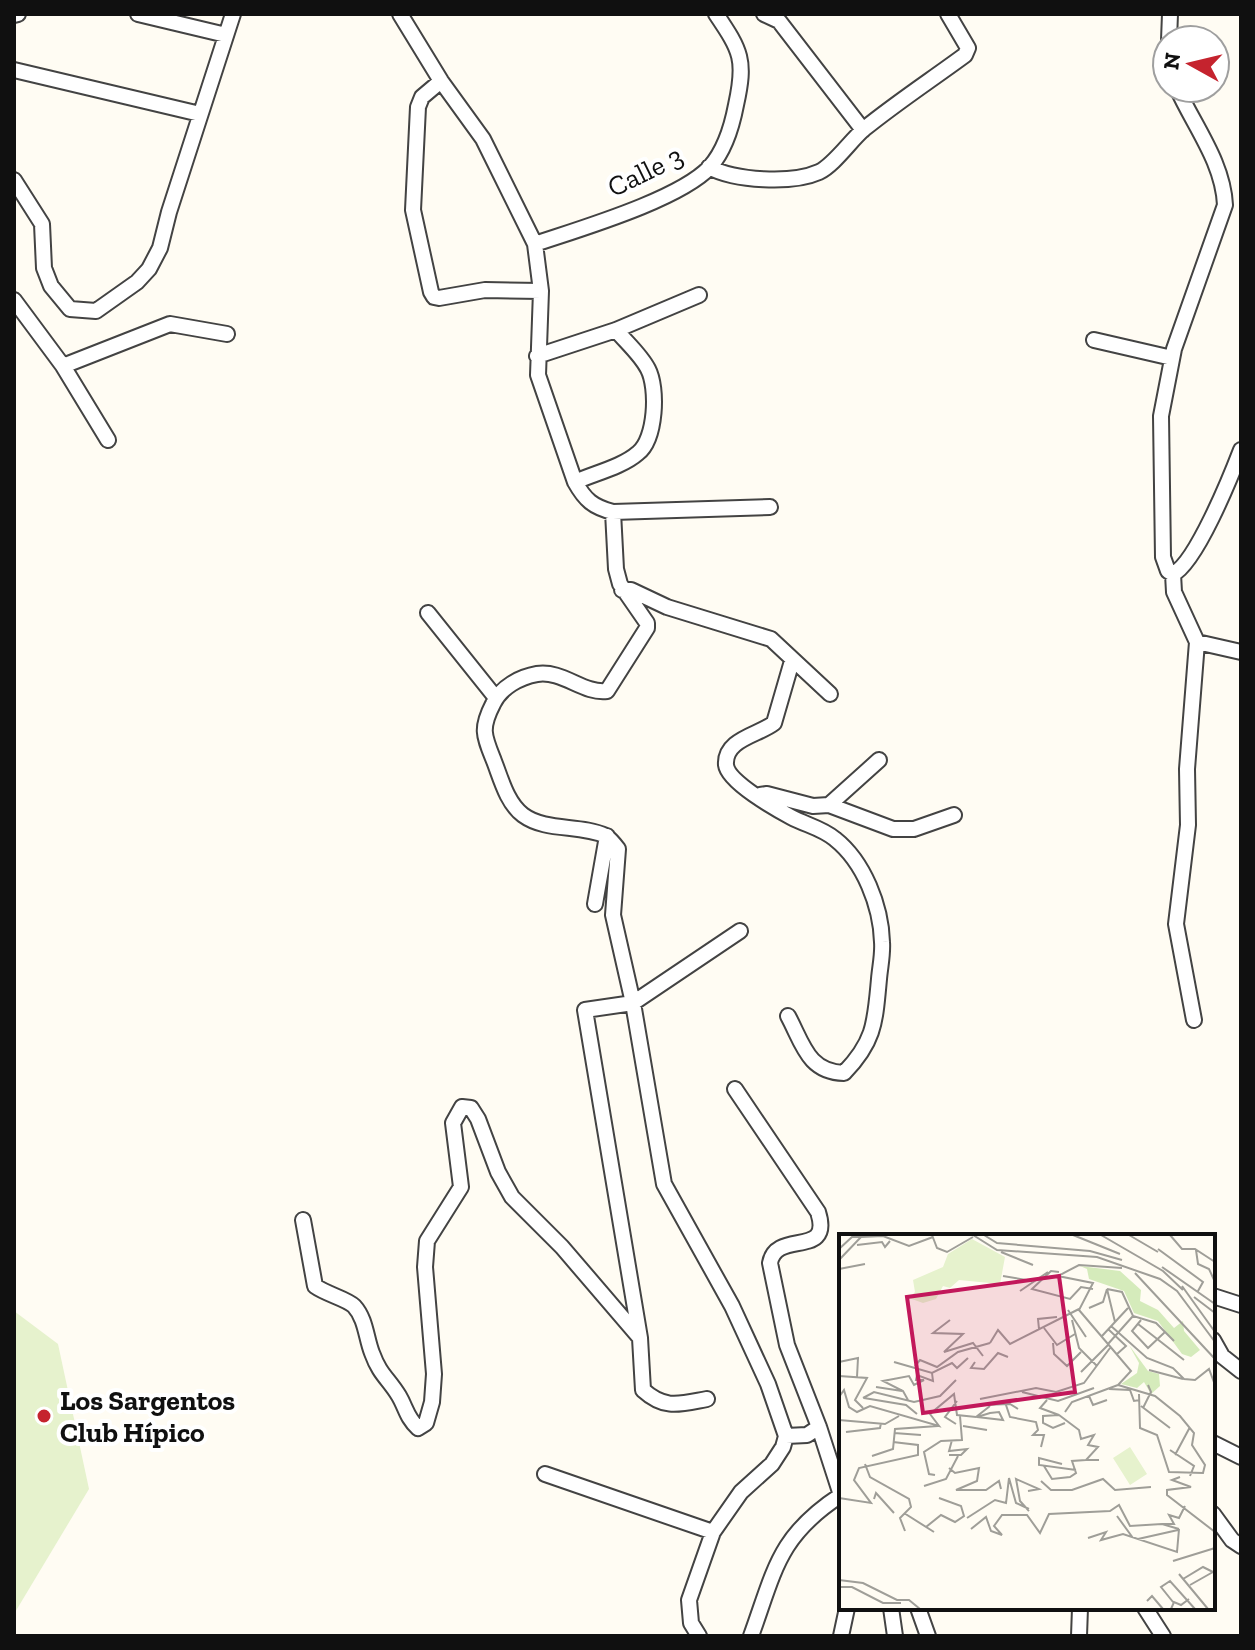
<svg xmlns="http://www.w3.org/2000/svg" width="1255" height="1650" font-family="'Zilla Slab',serif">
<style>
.pitch{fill:#e6f2cd}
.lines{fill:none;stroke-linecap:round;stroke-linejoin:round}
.minor-casing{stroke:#434343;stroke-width:18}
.minor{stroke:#fff;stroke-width:14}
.poi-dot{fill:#c5232e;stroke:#fff;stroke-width:3}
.labels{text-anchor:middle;stroke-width:8;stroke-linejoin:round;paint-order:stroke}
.street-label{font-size:28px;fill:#101010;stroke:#fff}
.poi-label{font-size:28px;font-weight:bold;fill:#101010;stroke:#fff;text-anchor:start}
.inset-road{fill:none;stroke:#9f9e98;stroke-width:2}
.view{fill:#c2185b;fill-opacity:0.15;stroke:#c2185b;stroke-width:4}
.inset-edge{fill:none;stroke:#101010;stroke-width:4}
</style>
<rect width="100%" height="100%" fill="#fffcf3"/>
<path class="pitch" d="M14,1311l44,33 31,145 -75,125z"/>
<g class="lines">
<defs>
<path id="minor" d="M138,14l88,21
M400,14l41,67 42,58 52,105 6,47 -3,84 37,107c10,18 18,25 38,30l157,-5
M764,14l15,7 84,109
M14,15l4,-1
M1169,40l1,-26
M14,70l186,44
M441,81l-19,16 -4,10 -5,103 18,82 3,5 5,1 46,-8 56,1
M1177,88c17,38 46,74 48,117l-51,144 -13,67 2,141 5,14 5,3 1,18 23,50 -10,127 1,56 -12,99 18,96
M709,167c26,14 83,17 110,5 15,-7 32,-32 45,-43 32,-26 67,-49 101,-74l3,-7 -20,-34
M14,180l28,44 2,44 7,18 19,23 26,2 41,-29 12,-13 11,-21 9,-36 64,-198
M535,244c44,-15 144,-44 175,-77 15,-17 22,-41 26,-62 10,-45 5,-54 -20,-91
M14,300l49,66 45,74
M1094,340l78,18
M537,356l79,-26 83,-35
M63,366l107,-42 57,10
M575,482c20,-9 47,-15 63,-29 18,-14 20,-65 10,-84 -7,-14 -22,-27 -32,-39
M613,512l3,57 4,15 27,39v5l-40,63c-24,3 -44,-21 -70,-17 -17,3 -36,13 -44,30 -13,25 -9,32 1,57 7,18 13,42 29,54 23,17 57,9 83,21 4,3 9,9 12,13l-5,66 20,88 31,181 68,122 36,78 18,52 -3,11 -11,17 -31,28 -28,40 -24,68 2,23 8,13
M1173,574c23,-11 58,-98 68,-124
M622,590h9l36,17 104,32 59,55
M428,613l68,85
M1197,642l44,10
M760,795l7,-1 46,12 16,-1 50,-45
M829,805l64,24h21l40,-14
M595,904l12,-68
M788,1016c15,28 20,56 56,57 31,-32 31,-51 35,-94 1,-12 4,-25 3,-37 -1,-36 -18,-80 -47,-103 -13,-11 -29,-14 -44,-22 -15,-8 -63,-35 -65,-52 -2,-26 33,-30 48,-42l18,-62
M735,1089l83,123c15,47 -42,17 -48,51l17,82 32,82 22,68c-63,41 -66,75 -90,141
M303,1220l12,66c11,8 32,13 39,20 12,13 12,32 18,47 8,22 16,25 27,43 7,12 8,22 19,32l8,-5 6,-21 2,-28 -9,-107 2,-26 34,-54 -8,-64 9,-16 9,1 7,11 20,53 14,25 50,50 78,91 -55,-328 48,-7 107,-72
M1213,1296l28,9
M640,1338l3,52c22,20 37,14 64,9
M1213,1340l9,16 19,15
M786,1436l21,-1 12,-8
M1213,1443l28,14
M545,1474l168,58
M1213,1514l19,26 9,6
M891,1608l4,28
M918,1608l10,28
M1145,1608l18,28
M841,1636l6,-28
M1079,1636l1,-28"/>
</defs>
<use href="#minor" class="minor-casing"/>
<use href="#minor" class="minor"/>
</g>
<circle class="poi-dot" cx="44" cy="1416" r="8"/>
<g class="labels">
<g class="street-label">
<text transform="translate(645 171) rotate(-26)" y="10">Calle 3</text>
</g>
<g class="poi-label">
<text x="60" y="1410">Los Sargentos<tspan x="60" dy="32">Club Hípico</tspan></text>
</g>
</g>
<g transform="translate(839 1234)">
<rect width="376" height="376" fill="#fffcf3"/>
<path d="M241,32l40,5 21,19 -1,11 18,9 16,18 9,-7 1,10 16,19 -9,7 -9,-3 -24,-33 -24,-8 -10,-22 -35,-12 -2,-10zM290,111l19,26 11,3 1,12 -9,8 -7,-12 -7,6 -16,-4 16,-11 2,-10z" fill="#d5ebbb"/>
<path d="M133,5l33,18 -5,27 -41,-4 -9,8 -7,-2 -7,13 -13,4 -14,-5 6,-6 -2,-12 30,-13 5,-13zM291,213l17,27 -17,11 -17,-27z" fill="#e6f2cd"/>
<path class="inset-road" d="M93,1l5,13 10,4 26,-15M134,1l24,15 100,7 63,22 17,12 38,51M145,1l13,8 93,8 32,9M234,1l47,19M262,1l62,36 20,19M290,1l29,17M331,1l12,14h13l20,13M18,11l25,-3 3,5 5,-6M0,15l13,-12h9M319,15l45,33 -5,9M357,16l2,14 11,5 6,13M162,18l32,13M0,26l22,-23 22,-1 26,10 24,-9M323,33l53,37M283,34l-43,-3 -21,11 35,7 -14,27 52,61 -13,14 37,11 25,20 14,17 -2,12 13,20 -2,8 -34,-1 -12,-37 -17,-7 -1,-34M0,35l26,-5M220,38l-8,-1 -19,18 38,10 11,-12 12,2M296,39l80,86M164,42l29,5M343,52l33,46M268,55l15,3 11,24 23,7 18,18M268,55l8,33M181,57l28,-19M355,63l21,16M250,74l14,-6 4,-13M229,76l18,27M111,86l-17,13 30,1 -19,18 29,-9 10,13M233,86l7,28 18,18M302,86l-9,11 16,17 17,-16M299,90l46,36M272,92l36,32 26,10 11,11 11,1 14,-11 6,16M205,94l13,17 18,-11M200,95l-1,-10 19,-2M269,95l18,17 -9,8M263,102l26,-28M151,109l8,-13 12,14 69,-35M214,109l1,11 13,12 14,-14M269,110l25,-28M0,128l19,-4 -1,19M55,128l38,11 20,-10 5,5 11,-10M136,128l-4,6 13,1 14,-16 10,4M76,132l5,-6 17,7 21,-15 32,-9M310,136l34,9M242,138l27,-27M0,142l28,2 -12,22 8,8M37,153l26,4M270,155l21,1 4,11 6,-1M183,158l36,9 36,-13M250,162l4,9 14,-5M0,163l5,-7 5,17 8,5 13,-6 69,20 -9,-12 24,-20 3,21 19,2 14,-11M24,164l11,-6 40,10 26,-6 16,-16M25,164l42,7 11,9M141,165l56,-11 20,4 28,-9 26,-35M69,166l-5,-9 -20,-10 26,-5 5,9 10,-5h-8l1,-5 16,6 -1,-8M208,166l-7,8 19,7 -16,1v7l10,5 12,-5M144,171l27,-1 8,5M167,171l4,12 26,5 2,8 -5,5h11l-3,12M302,172l29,22M304,174l8,-16 -3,-7M160,178l4,8 -26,-3 13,-4zM226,178l7,-10 46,-17M220,181l20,15 2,9 13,-4 -6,10 10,2 -12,13h13M0,186l46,4 14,-8M117,190l-11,-7 12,-16M124,192l24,4M7,198l34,-4 1,-5M55,199l27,2M331,216l24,16 -4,10M110,221h12l6,-6 -18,2 3,-11M336,221l15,-28M33,222l21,-7 2,-20 43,-3M26,230l5,13 39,22 2,8 -11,11 5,13M223,230l-23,-6v7l37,5M205,232l8,13 18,-2 6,-4 -4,-12 14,-1M110,234l6,5 24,-5 -2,13 -21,9h30l13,-9 2,8M96,241l-6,-1 -5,-22 17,-11 21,-1 -2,-24M341,243l-8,3 19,7 -24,3v5l48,37M202,247l10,9h21l31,-11 12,11 36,-3M85,252l22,-7 12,-23M189,257l11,-2 -23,-10 4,22 9,10M0,264l32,5 -17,-23 5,-12 59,-13v-10l-25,-3M35,265l2,-6 18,20M65,279l30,19M278,282l16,22M128,284l28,-18 11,3 3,-25 7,25 13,6M87,293l15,-12 14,7 9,-6 -3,-10 -22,-8M132,295l15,-12 5,14 11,4 -8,-9 8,-11h25l13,18 9,-19 61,-3 9,-6 11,21 32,-2M340,295l-17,-5h12l-5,-9 10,3 6,-12M249,304l18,-6 -5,8 22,-6 54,18 2,-23M299,305l40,-9M334,327l42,-13M340,340l29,35M344,345l20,-12 12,6M0,346l24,3 34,17h12l11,9M351,351l23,-13M0,353h13l31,16h18M308,367l5,-5 11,13M334,368l-12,-15 9,-6 25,28M332,375l3,-7 7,3 8,-6"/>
<path class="view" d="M220,42l16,116 -152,21 -16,-116z"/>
<rect width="376" height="376" class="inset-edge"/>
</g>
<rect width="1255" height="1650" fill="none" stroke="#101010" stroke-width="32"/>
<g transform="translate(1191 64) rotate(278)"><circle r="38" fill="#ffffff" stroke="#9f9f9f" stroke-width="2"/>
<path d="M0-6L14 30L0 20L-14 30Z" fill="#c5232e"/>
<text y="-12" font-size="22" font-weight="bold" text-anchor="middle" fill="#101010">N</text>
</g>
</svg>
